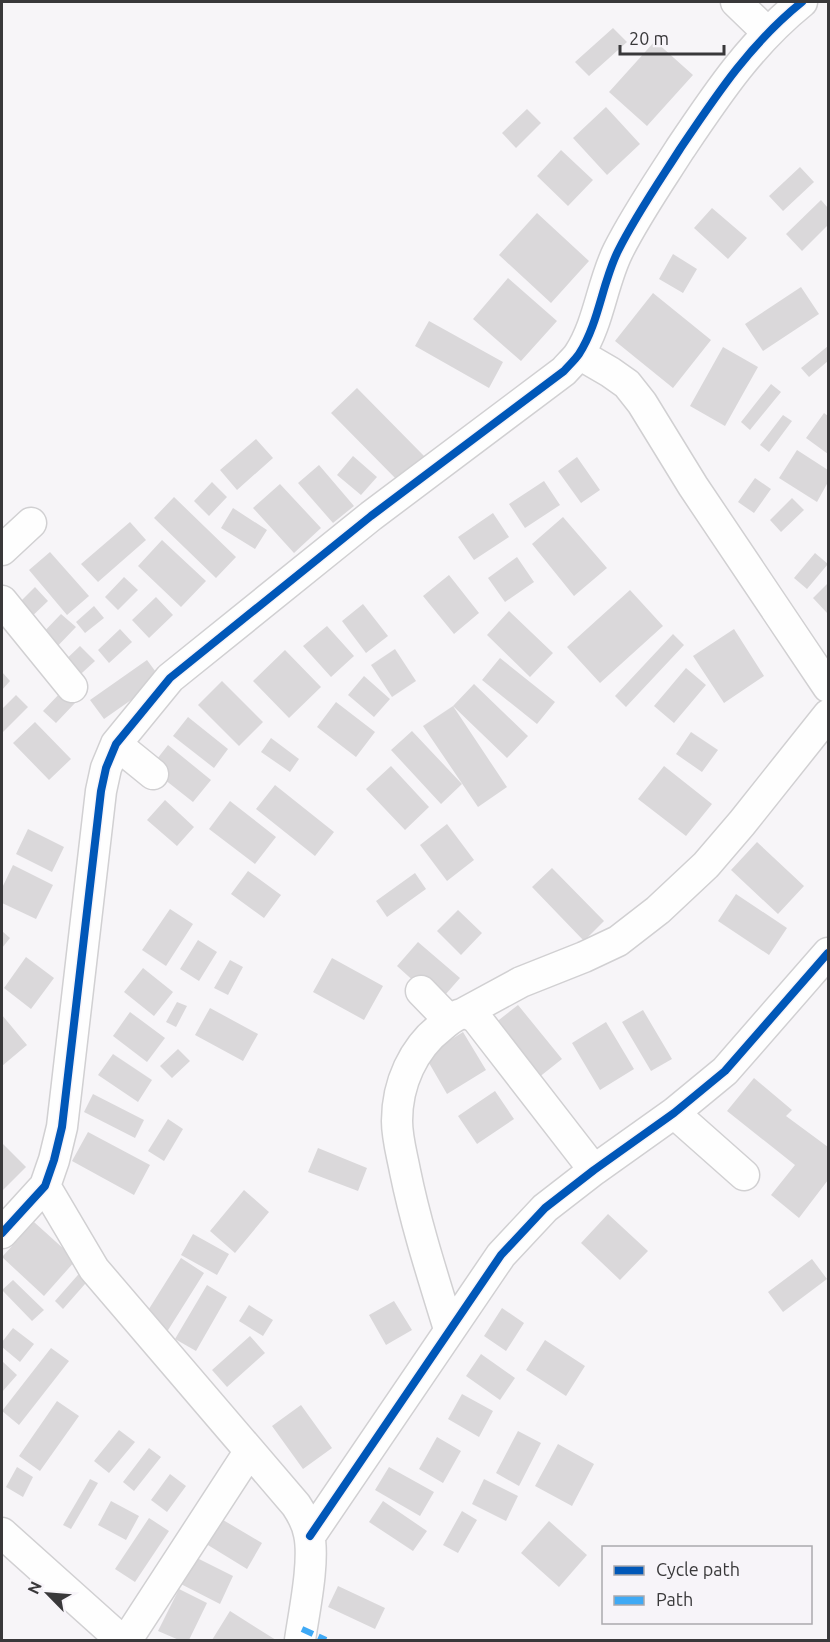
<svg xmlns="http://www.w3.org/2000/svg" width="830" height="1642" font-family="Ubuntu,sans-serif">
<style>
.building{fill:#dad8da}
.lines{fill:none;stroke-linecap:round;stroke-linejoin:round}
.street-casing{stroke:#d1d0d2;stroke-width:33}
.street{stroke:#fefefe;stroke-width:30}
.quiet{stroke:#3fa9f5;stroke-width:6;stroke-dasharray:12 6;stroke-linecap:butt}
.cycleway-casing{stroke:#f7f4f9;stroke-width:11}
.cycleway{stroke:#0057b8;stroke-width:8}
</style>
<rect width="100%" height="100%" fill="#f7f5f8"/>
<path class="building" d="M613,28l14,14 -38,34 -14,-14z
M655,41l38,34 -46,51 -38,-34z
M606,107l34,37 -33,31 -34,-37z
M527,109l14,14 -25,25 -14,-15z
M561,150l32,30 -25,26 -31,-30z
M800,167l14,15 -31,29 -14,-15z
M821,200l7,8v17l-26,26 -16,-17z
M712,208l35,30 -19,21 -34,-31z
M537,213l52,48 -38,42 -52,-48z
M673,254l24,15 -14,24 -24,-14z
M508,278l49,43 -36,40 -48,-42z
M801,287l18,27 -56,37 -18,-27z
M653,293l58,47 -38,48 -58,-47z
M429,321l74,41 -14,26 -74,-42z
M828,346v15l-19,16 -8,-9z
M723,347l35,20 -33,59 -35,-20z
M771,384l10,8 -31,38 -9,-8z
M357,388l68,69 -26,25 -68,-69z
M824,413l4,3v38l-22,-16z
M783,415l9,6 -23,31 -9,-7z
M256,439l17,19 -36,32 -17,-20z
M797,450l31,20v12l-11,20 -38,-24z
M353,456l24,21 -16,18 -24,-20z
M577,457l23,33 -19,13 -23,-32z
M319,465l35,41 -21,17 -35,-40z
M755,478l16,11 -17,24 -16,-11z
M544,481l16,24 -35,23 -16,-24z
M212,482l15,15 -18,19 -15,-15z
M280,484l41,44 -27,25 -41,-45z
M174,497l62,60 -20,21 -62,-60z
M792,498l12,12 -23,22 -11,-12z
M233,508l34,22 -12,19 -34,-21z
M493,513l16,24 -35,23 -16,-23z
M563,517l44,51 -33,28 -42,-52z
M130,522l16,18 -48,42 -17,-18z
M162,540l44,41 -25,26 -43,-41z
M50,552l39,44 -22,19 -38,-45z
M815,553l13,11 -21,25 -13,-11z
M517,557l17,25 -29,20 -17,-24z
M449,575l30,38 -25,21 -31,-38z
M124,577l14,13 -20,20 -13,-13z
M828,583v31l-15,-16z
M35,587l13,14 -22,21 -13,-13z
M630,590l33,36 -63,57 -33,-36z
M156,597l17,18 -24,23 -17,-18z
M363,604l25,32 -22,17 -24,-32z
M94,606l10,12 -19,15 -9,-11z
M509,611l44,42 -23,24 -43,-42z
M61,614l15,13 -26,27 -14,-14z
M327,626l27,30 -23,21 -28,-31z
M120,629l12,13 -23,21 -11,-13z
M734,629l30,47 -40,27 -31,-47z
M673,634l11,11 -58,62 -11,-11z
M80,646l15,15 -24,22 -14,-15z
M395,649l21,32 -24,16 -21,-32z
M285,650l36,37 -32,31 -36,-37z
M500,658l55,44 -18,22 -55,-44z
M147,660l14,19 -57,40 -14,-19z
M686,668l20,17 -32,38 -20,-17z
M2,672l8,9 -8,9z
M364,676l26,23 -16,18 -26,-22z
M222,681l41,41 -24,24 -41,-41z
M474,684l54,52 -21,22 -54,-52z
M62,691l13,12 -19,20 -13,-12z
M16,695l12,12 -26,26v-24z
M336,702l39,30 -19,25 -39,-30z
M453,706l54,81 -29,20 -55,-81z
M188,717l40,32 -14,19 -41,-32z
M35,722l36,37 -22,21 -36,-37z
M412,731l50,53 -21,20 -50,-54z
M691,732l27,18 -16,22 -26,-18z
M271,738l28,21 -9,13 -29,-20z
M168,745l43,35 -18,22 -43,-34z
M391,766l38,41 -24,23 -39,-41z
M664,766l48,38 -26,32 -48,-37z
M275,785l59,47 -19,24 -59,-47z
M165,800l29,27 -17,19 -30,-26z
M230,801l46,36 -21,27 -46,-35z
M447,824l27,36 -27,21 -27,-36z
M28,829l36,18 -12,25 -36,-18z
M757,842l47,44 -26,28 -47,-44z
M13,865l40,20 -17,34 -34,-16v-15z
M552,868l52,53 -20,20 -52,-54z
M248,871l33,24 -17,23 -33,-24z
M415,873l11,16 -39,28 -11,-16z
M736,894l51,34 -18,27 -51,-34z
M170,909l23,15 -27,42 -24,-16z
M458,910l24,23 -21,22 -24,-24z
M2,931l8,7 -8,10z
M198,940l19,12 -18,29 -19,-12z
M418,942l42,36 -22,25 -41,-37z
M26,957l28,21 -23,31 -27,-21z
M332,958l51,28 -19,34 -51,-28z
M230,960l13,7 -15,28 -14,-7z
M143,968l30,24 -19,24 -30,-24z
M177,1002l10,4 -11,21 -10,-5z
M518,1005l44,54 -29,23 -43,-55z
M210,1008l48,26 -15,27 -48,-26z
M643,1010l29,49 -21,12 -29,-49z
M130,1012l35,26 -18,24 -34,-26z
M2,1015l25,30 -25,21z
M606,1022l28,47 -34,21 -28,-47z
M463,1032l23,38 -39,24 -22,-38z
M178,1049l12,12 -18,17 -12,-12z
M113,1054l39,26 -14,22 -40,-27z
M754,1078l38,32 -6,6 42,31v33l-29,38 -28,-23 24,-30 -68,-54z
M495,1091l19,28 -37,25 -19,-28z
M93,1094l51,26 -9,18 -51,-26z
M168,1119l15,10 -19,32 -16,-10z
M88,1132l62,33 -16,30 -62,-34z
M2,1143l24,24 -23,23 -1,-2z
M318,1148l49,20 -9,23 -50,-19z
M244,1190l25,22 -34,41 -25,-22z
M608,1214l40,37 -28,29 -39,-37z
M34,1222l42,38 -32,36 -42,-39z
M193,1234l36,20 -12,21 -36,-20z
M181,1258l23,15 -39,62 -23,-15z
M812,1259l15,20 -44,33 -15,-20z
M84,1268l8,8 -29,33 -8,-8z
M13,1280l31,30 -12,11 -30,-31z
M207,1285l20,12 -31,54 -21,-12z
M394,1301l18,29 -26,15 -17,-30z
M249,1305l24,15 -10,16 -24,-15z
M502,1308l22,15 -18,28 -22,-15z
M13,1328l21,16 -14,18 -18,-15v-5z
M250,1336l15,17 -38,34 -15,-17z
M545,1340l40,26 -19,30 -40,-26z
M51,1348l18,13 -50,64 -17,-14z
M481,1354l34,24 -15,22 -34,-24z
M2,1361l15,14 -15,17z
M462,1394l31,17 -14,26 -31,-18z
M57,1401l22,15 -39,55 -21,-15z
M301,1405l31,43 -29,21 -31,-43z
M119,1430l16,12 -26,31 -15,-12z
M518,1431l23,12 -22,43 -23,-13z
M437,1437l24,14 -18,32 -24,-14z
M558,1444l36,20 -22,42 -37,-20z
M149,1448l12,9 -27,34 -11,-9z
M17,1467l16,10 -10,20 -17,-10z
M389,1467l45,25 -14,24 -45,-26z
M170,1474l16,12 -19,26 -16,-12z
M90,1479l8,4 -27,46 -8,-4z
M484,1479l34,17 -12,25 -34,-17z
M111,1501l28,15 -13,24 -28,-15z
M383,1501l44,30 -14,20 -44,-29z
M462,1511l15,9 -19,33 -15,-8z
M218,1517l44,26 -15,26 -44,-27z
M149,1518l20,13 -34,51 -20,-13z
M549,1521l38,34 -28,32 -38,-34z
M187,1553l46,23 -13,28 -47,-24z
M338,1586l47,22 -10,21 -47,-22z
M179,1589l28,14 -18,37h-10l-21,-9z
M230,1611l46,29h-64z"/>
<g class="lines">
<defs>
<path id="street" d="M736,2l31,30
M579,354l31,18 17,12 15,19 51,83 135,201
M2,550l29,-27
M2,601l70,86
M116,744l37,30
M421,991l28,29
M464,1013l57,-31 63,-25 34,-16 40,-31 48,-45 36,-42 86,-108
M674,1113l70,62
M45,1186l49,83 202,236c6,9 11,18 13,29 6,27 -5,78 -9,106
M2,1233l43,-47 9,-26 8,-33 39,-336 5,-23 10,-24 54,-66 201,-162 193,-145c5,-6 11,-11 15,-17 20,-31 23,-71 39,-103 18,-36 41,-69 62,-102 37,-55 70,-105 122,-147
M449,1329c-16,-52 -33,-104 -44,-158 -3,-16 -8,-33 -8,-50 0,-37 16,-73 45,-95 12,-10 22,-18 35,-7l117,151
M2,1533l116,104 6,1 6,-3 119,-183
M310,1536l191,-281 44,-47 49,-38 80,-57 51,-42 103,-118"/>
</defs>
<use href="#street" class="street-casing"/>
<use href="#street" class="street"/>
<path class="quiet" d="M302,1629l24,11"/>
<defs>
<path id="cycleway" d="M2,1233l43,-47 9,-26 8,-33 39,-336 5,-23 10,-24 54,-66 201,-162 193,-145c5,-6 11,-11 15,-17 20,-31 23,-71 39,-103 18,-36 41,-69 62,-102 37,-55 70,-105 122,-147
M310,1536l191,-281 44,-47 49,-38 80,-57 51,-42 103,-118"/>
</defs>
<use href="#cycleway" class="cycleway-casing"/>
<use href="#cycleway" class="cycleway"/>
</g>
<rect width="830" height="1642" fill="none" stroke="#39383a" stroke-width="6"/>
<rect x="602" y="1546" width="210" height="78" fill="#f7f4f9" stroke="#aba9ad" stroke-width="1.5"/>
<rect x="614" y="1566" width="30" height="9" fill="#0057b8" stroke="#aba9ad" stroke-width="1.5"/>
<text x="656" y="1576" font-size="18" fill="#39383a">Cycle path</text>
<rect x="614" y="1596" width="30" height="9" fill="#3fa9f5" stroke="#aba9ad" stroke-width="1.5"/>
<text x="656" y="1606" font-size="18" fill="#39383a">Path</text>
<g transform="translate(48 1594) rotate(295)" stroke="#f7f4f9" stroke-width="4.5" paint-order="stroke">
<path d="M0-4.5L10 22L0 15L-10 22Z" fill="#39383a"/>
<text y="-9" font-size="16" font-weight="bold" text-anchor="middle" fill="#39383a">N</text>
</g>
<path d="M620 45v9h104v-9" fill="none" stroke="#39383a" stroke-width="3"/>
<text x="629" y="45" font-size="18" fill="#39383a" stroke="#f7f4f9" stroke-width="4.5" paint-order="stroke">20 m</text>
</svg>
